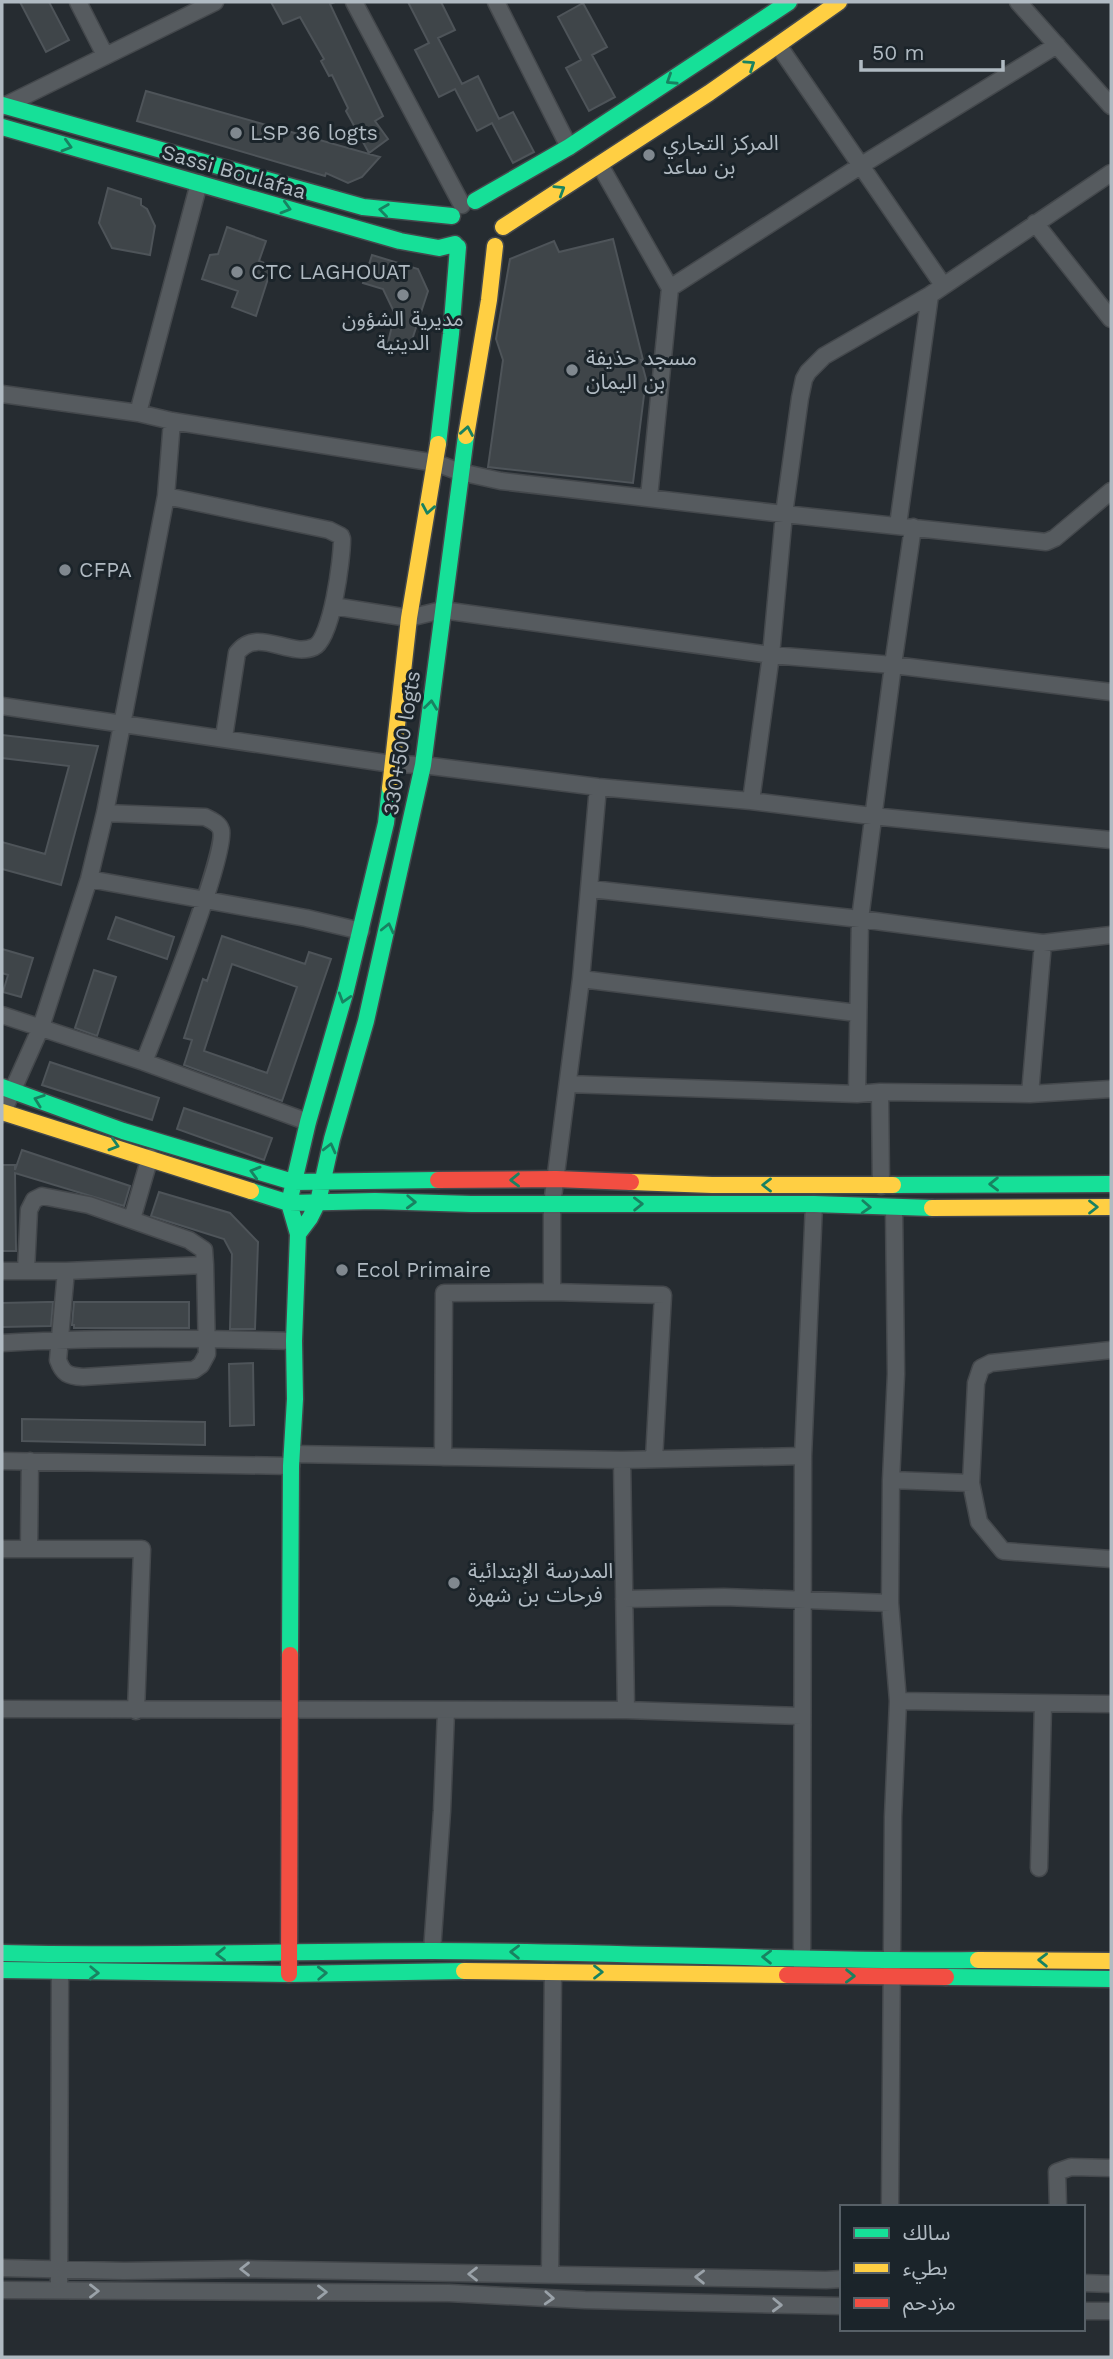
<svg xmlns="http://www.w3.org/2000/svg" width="1113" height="2359" font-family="'Work Sans','Noto Sans Arabic',sans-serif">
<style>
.building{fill:#3f4549;stroke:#4e5459;stroke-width:2;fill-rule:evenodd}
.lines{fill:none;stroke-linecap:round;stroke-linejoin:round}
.street-casing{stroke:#44484c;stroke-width:19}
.fast-casing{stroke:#44484c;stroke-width:19}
.slow-casing{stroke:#44484c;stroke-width:19}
.jam-casing{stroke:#44484c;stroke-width:19}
.street{stroke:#565b5f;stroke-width:16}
.fast{stroke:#16e098;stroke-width:16}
.slow{stroke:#ffcf43;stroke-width:16}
.jam{stroke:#f24e42;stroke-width:16}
.oneway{stroke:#188261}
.oneway2{stroke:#9aa2a9}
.poi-dot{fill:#80888f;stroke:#1b242a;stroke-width:2.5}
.labels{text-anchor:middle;stroke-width:6;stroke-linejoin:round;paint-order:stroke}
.poi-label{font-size:21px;fill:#b0bac2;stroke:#1b242a;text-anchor:start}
.street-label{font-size:21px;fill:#b0bac2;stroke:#1b242a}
</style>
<rect width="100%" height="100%" fill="#262c31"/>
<path class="building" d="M20,2h29l20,38 -23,12z
M271,2h64l-5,2 53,112 -8,5 13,18 -19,14 -23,-42 2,-3 -16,-33 -3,1 -8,-15 3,-2 -24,-42 -17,7z
M408,2h33l14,28 -17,8 24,46 16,-8 21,43 14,-7 21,40 -21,11 -21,-40 -15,8 -22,-42 -16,8 -24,-47 14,-7z
M583,3l24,44 -15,8 23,42 -26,14 -23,-43 15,-8 -23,-43z
M146,91l234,66 -18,20 -14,6 -22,-10 -1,3 -188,-55z
M108,188l33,11v6l6,4 8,17 -5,29 -38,-7 -13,-25z
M227,227l39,14 -7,20 13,5 -16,50 -24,-9 6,-16 -36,-12 8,-24 8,-1z
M613,239l30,121h-2l5,19 -13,104 -145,-16 15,-107 -7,-21 14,-80 44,-18 5,11z
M372,255l46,14 10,22 -19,58 -21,-7 7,-28 -12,-25 -20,-6z
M2,735l96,11 -37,139 -59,-16v-27l43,12 24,-88 -67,-8z
M116,917l58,20 -7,22 -59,-20z
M222,936l83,28 4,-12 22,7 -49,142 -98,-36 8,-25 -8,-2 19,-59 4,2zM232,964l65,23 -30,86 -63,-22z
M2,949l31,9 -12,39 -18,-5 5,-17 -6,-2z
M94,970l22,7 -19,59 -22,-8z
M50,1062l109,36 -7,22 -110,-35z
M184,1108l88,30 -8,22 -87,-31z
M22,1150l108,36 -6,20 -109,-33 1,78h-14v-86h13v5z
M159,1192l71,21 28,29 -3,87h-25l2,-75 -8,-15 -73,-23z
M47,1302h6l-2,24 -49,1v-24z
M74,1302h115v26h-115v-3h-2z
M253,1363l1,62 -24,1 -1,-62z
M22,1419l183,3v23l-183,-4z"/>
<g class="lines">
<defs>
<path id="street" d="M78,2l27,53
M354,2l108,203
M496,2l73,145
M1018,2l93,104
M778,45l165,240
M2,107l213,-105
M600,165l70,123 190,-122 197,-121
M1035,223l76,96
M2,394l136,19 34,8 264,42 24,9 41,9 283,33 253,27 9,1 9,-4 56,-47
M138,413l61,-230
M166,496l163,34 12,6 1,3c0,20 -10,100 -28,108 -25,11 -57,-21 -77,6l-13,84
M649,497l21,-209
M898,525l32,-230
M333,606l76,12 33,-8 329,45 122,10 218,27
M2,706l390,58 31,1 175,22 153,14 121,15 239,24
M598,787l-17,192 -29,226v87l111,3 -9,164
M751,801l20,-146 13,-141 16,-116 4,-19 4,-7 16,-16 106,-61 181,-122
M105,813l100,4c6,3 14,6 16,13 7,22 -64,199 -77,232
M89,879l217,39 55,13
M591,889l269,30 183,24 68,-8
M581,979l276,34
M2,1015l142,47 164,60
M568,1084l289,10 23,-2 150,2 81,-5
M880,1092l1,94
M857,1094l3,-175 33,-254 20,-138
M1030,1094l13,-151
M2,1114l39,-87 48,-148 16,-66 61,-317 6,-75
M132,1219l18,-62
M26,1270l3,-60 5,-10 8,-4 47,9 100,35 15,10 1,15
M2,1271h64l139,-6 2,89 -6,11 -7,5 -111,7c-15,-1 -20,-3 -25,-17l8,-89
M2,1343c97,-6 194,-5 292,-2
M292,1454l330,6 181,-4
M443,1457l1,-164 108,-1
M622,1460l4,250
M2,1461l289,5
M891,1480l80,3 8,39 24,29 108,8
M971,1483l5,-100 5,-15 10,-5 120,-13
M2,1549h140l-6,162
M29,1549l1,-88
M624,1599l100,-2 166,6
M898,1701l213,3
M2,1709l624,1 175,6
M1039,1868l4,-164
M432,1951l10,-140 4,-100
M802,1969l1,-513 11,-252
M890,2207l3,-390 5,-116 -8,-98 1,-123 5,-106 -2,-166
M1058,2207l-1,-35 14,-5 40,1
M2,2268l122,3 123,-2 579,11 16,-1
M550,2274l3,-302
M59,2282l1,-311
M1083,2283l28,1
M2,2290l447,3 136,7 257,6
M1083,2311h28"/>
<path id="fast" d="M2,105l361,102 89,9
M2,127l398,114 39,7 16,-4
M475,201l94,-54 220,-145
M438,444l13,-110 7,-87
M2,1087l121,44 170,51 145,-2
M893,1185l218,-1
M251,1191l38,12 86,-2 96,3h343l118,4
M298,1234l12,-16 8,-16 14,-63 34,-118 57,-256 43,-329
M290,1655l1,-189 4,-67 -1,-58 4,-107 -9,-31 19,-81 38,-132 40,-167 4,-35
M2,1953c143,4 286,-2 430,-2 182,0 364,11 546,9
M2,1970l287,4 175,-3
M946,1977l165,2"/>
<path id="slow" d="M503,227l206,-134 130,-91
M466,436l23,-136 6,-54
M390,788l19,-170 29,-174
M2,1112l249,79
M631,1182l81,3h181
M932,1208l179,-1
M978,1960l133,1
M464,1971l323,4"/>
<path id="jam" d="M438,1180l118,-1 75,3
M289,1974l1,-319
M787,1975l159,2"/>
</defs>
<use href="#street" class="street-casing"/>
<use href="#fast" class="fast-casing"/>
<use href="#slow" class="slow-casing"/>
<use href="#jam" class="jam-casing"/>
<use href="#street" class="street"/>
<use href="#fast" class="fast"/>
<use href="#slow" class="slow"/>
<use href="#jam" class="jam"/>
</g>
<defs><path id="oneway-chevron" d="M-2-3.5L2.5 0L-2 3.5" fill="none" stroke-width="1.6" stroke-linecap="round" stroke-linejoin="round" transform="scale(1.75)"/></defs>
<g class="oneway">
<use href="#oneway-chevron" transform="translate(750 65) rotate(-34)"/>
<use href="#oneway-chevron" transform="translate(671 80) rotate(147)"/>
<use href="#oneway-chevron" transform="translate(67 146) rotate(16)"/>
<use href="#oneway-chevron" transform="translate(560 190) rotate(-32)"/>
<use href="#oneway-chevron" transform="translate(286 208) rotate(16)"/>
<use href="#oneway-chevron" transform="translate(384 210) rotate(-172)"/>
<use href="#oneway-chevron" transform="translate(467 431) rotate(-80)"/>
<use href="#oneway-chevron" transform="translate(428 509) rotate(100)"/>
<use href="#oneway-chevron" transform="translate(431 705) rotate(-83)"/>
<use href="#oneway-chevron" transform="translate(388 928) rotate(-77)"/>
<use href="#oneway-chevron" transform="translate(344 998) rotate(107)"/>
<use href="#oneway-chevron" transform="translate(39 1100) rotate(-160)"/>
<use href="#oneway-chevron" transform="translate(114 1145) rotate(17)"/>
<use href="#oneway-chevron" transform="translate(330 1148) rotate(-76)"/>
<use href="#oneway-chevron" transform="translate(255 1172) rotate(-164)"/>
<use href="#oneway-chevron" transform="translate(515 1180) rotate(179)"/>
<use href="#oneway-chevron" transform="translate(994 1184) rotate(179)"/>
<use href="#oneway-chevron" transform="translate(767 1185) rotate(-180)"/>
<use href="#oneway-chevron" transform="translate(411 1202) rotate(2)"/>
<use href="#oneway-chevron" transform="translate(638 1204) rotate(-1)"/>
<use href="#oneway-chevron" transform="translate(866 1207) rotate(3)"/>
<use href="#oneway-chevron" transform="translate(1093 1207)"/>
<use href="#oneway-chevron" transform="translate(515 1952) rotate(-179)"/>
<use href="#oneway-chevron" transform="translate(221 1954) rotate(179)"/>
<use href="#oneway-chevron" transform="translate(767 1957) rotate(-179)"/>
<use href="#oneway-chevron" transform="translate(1043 1960) rotate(-179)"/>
<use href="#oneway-chevron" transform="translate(598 1972)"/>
<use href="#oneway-chevron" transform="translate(94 1973) rotate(2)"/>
<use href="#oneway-chevron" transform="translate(322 1973) rotate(-2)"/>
<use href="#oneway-chevron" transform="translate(850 1976) rotate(1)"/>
</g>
<g class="oneway2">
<use href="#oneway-chevron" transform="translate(245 2269) rotate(180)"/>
<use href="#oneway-chevron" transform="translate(473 2274) rotate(-180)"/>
<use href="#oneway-chevron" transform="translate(700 2277) rotate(-179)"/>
<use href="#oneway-chevron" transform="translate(94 2291)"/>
<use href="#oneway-chevron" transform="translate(322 2292)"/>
<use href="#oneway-chevron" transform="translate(549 2298) rotate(3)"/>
<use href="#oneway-chevron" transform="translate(777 2305) rotate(2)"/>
</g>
<g class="poi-dot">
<circle cx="236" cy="133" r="7"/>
<circle cx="649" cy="155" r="7"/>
<circle cx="237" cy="272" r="7"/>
<circle cx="403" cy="295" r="7"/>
<circle cx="572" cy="370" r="7"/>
<circle cx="65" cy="570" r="7"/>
<circle cx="342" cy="1270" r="7"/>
<circle cx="454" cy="1583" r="7"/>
</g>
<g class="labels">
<g class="poi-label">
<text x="250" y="140">LSP 36 logts</text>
<text x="663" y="150">المركز التجاري<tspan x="663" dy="24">بن ساعد</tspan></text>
<text x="251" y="279">CTC LAGHOUAT</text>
<text x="403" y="326" text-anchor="middle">مديرية الشؤون<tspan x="403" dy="24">الدينية</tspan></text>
<text x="586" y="365">مسجد حذيفة<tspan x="586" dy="24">بن اليمان</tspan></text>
<text x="79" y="577">CFPA</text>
<text x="356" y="1277">Ecol Primaire</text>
<text x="468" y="1578">المدرسة الإبتدائية<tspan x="468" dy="24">فرحات بن شهرة</tspan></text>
</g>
<g class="street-label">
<text transform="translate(234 172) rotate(16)" y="7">Sassi Boulafaa</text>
<text transform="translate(402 743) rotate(-81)" y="7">330+500 logts</text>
</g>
</g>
<rect width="1113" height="2359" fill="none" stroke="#b0bac2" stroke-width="7"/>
<rect x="840" y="2205" width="245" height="126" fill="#1b242a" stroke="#576067" stroke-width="2"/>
<rect x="854" y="2228" width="35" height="10" fill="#16e098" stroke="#576067" stroke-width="2"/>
<text x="903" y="2240" font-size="21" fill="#b0bac2">سالك</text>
<rect x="854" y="2263" width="35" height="10" fill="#ffcf43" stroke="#576067" stroke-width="2"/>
<text x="903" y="2275" font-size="21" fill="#b0bac2">بطيء</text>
<rect x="854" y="2298" width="35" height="10" fill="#f24e42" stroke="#576067" stroke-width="2"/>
<text x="903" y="2310" font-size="21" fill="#b0bac2">مزدحم</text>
<path d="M861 60v10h142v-10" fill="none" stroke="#b0bac2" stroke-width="3.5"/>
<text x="872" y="60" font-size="21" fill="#b0bac2" stroke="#1b242a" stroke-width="5" paint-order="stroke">50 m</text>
</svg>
